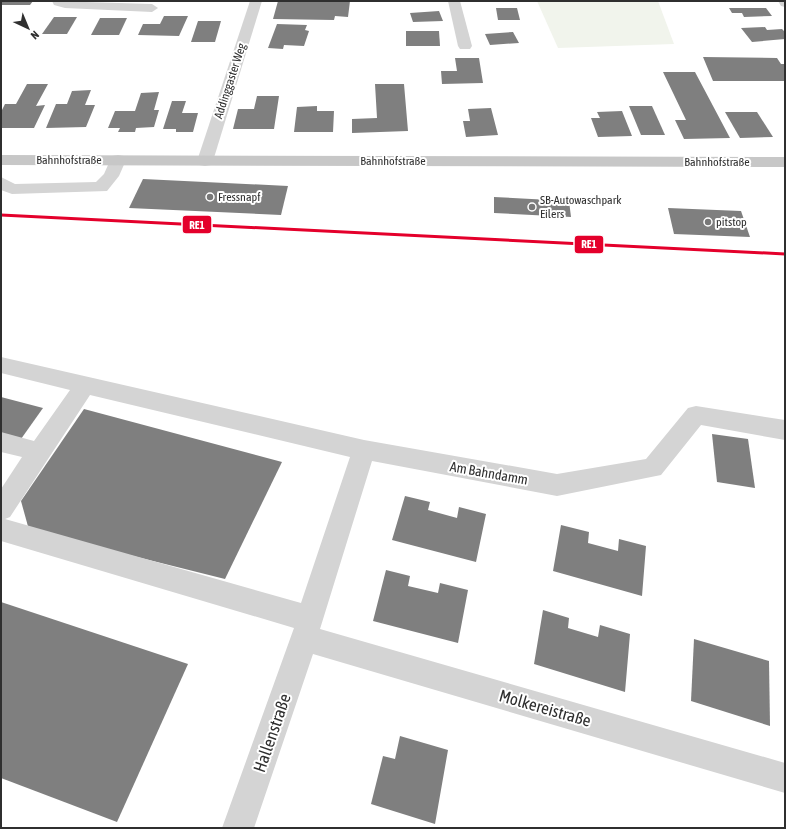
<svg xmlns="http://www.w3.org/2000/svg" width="786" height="829" font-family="'Asap Condensed',sans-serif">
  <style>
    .green { fill: #f1f4ec }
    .building { fill: #7f7f7f }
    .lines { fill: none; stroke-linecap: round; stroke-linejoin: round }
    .minor { fill: #d4d4d4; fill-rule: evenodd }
    .major { fill: #c7c7c7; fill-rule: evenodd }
    .rail-1-casing { stroke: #fff; stroke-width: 5.5 }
    .rail-1 { stroke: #e4002b; stroke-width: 3 }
    .poi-dot { fill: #787878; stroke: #fff; stroke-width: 1.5 }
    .labels { text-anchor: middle; stroke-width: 4; stroke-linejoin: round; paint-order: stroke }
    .far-street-label { font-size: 12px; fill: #2f2f2f; stroke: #fff }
    .far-poi-label { font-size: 12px; fill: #2f2f2f; stroke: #fff; text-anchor: start }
    .street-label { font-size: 14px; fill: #2f2f2f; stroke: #fff }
    .near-street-label { font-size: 17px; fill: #2f2f2f; stroke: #fff }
    .line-badge { stroke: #fff; stroke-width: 1.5 }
    .badge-label { font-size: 11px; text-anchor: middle; font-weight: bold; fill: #fff }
  </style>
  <rect width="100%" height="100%" fill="#fff"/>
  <!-- green -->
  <polygon class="green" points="537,1 658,1 674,44 558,48"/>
  <!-- building -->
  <g class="building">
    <polygon points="1,1 33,1 30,5 1,5"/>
    <polygon points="278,1 350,1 348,17 335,16 334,20 273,19"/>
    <polygon points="496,8 517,8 520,20 498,20"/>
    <polygon points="729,8 766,8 772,16 744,17 742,13 732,13"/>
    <polygon points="439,11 443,21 413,22 410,13"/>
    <polygon points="164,16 188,16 179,36 138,35 143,24 160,24"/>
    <polygon points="54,17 77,17 67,34 42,34"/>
    <polygon points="100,18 127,18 119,35 91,35"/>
    <polygon points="198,21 221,21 215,42 191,42"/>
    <polygon points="277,24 307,25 305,30 309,31 304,46 284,45 283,49 268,48"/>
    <polygon points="765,27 767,30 782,29 785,32 785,39 752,42 741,28"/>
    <polygon points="406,31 439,31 440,46 406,46"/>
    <polygon points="513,32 519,43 490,45 485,34"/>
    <polygon points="703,57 777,58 781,64 785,64 785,81 713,81"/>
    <polygon points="455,58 479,58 483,83 442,84 441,71 457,71"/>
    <polygon points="663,72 695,72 730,138 684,139 675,120 686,120"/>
    <polygon points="27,84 48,84 36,106 45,105 34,128 1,128 1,112 5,104 16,104"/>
    <polygon points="375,84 404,84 408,131 352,133 352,119 377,118"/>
    <polygon points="91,90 85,105 95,105 86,127 46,128 56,104 67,104 72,91"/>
    <polygon points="159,92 154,110 159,110 154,127 136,128 135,132 118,132 120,128 108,128 115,111 135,111 141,93"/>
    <polygon points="257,96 279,96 274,129 233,129 238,109 254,109"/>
    <polygon points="172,101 186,101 182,113 198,113 193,132 176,132 176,129 163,129"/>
    <polygon points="317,106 317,111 334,111 333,132 294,132 297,107"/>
    <polygon points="629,106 652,106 665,135 641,135"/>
    <polygon points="491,108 498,135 466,137 463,121 470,121 468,109"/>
    <polygon points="622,111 632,136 598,137 591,118 600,118 597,112"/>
    <polygon points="725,112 757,112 773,137 740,138"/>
    <polygon points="143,179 288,186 281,215 129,208"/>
    <polygon points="494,197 569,201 571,217 494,213"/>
    <polygon points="668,208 741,211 750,237 674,234"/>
    <polygon points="1,397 43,408 21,439 1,434"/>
    <polygon points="84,409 282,462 225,579 29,530 21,501"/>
    <polygon points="712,434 748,439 755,488 717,482"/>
    <polygon points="405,496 430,502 428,510 457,518 459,507 486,514 476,562 392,540"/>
    <polygon points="561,525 589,532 588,543 618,551 619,539 646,546 642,596 553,571"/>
    <polygon points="386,570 410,576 408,586 438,593 440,583 468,590 458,643 373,621"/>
    <polygon points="1,602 188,664 117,822 1,778"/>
    <polygon points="543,610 569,618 568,628 598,637 600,625 630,634 625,692 534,664"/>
    <polygon points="694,639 769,661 770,726 691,701"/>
    <polygon points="400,736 448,750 435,824 371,804 383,756 395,759"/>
  </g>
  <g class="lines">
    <!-- minor -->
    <g class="minor">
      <polygon points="52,1 152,4 158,8 152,12 65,8 54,5"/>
      <polygon points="250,1 262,1 213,161 211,165 205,166 199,165 197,161"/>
      <polygon points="448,1 460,1 472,46 470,49 460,49 458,46"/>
      <polygon points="778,1 785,1 785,7 781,6"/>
      <polygon points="118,155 124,156 126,160 119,176 107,191 12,194 1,190 1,177 15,184 96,182 104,174 112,156"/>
      <path d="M1,357L364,440L557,474L646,459L688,408L696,406L785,420V440L701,425L661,475L557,496L372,461L320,629L785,763V793L313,654L254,828H222L294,628L1,541V489L22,457L1,452V432L34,441L70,390L1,373ZM90,395L350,457L301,603L5,519L10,517Z"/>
    </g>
    <!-- major -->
    <polygon class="major" points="1,155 785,157 785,167 1,165"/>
    <defs>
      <polyline id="rail-1" points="1,215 785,254"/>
    </defs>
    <!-- rail-1 casing -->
    <use href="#rail-1" class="rail-1-casing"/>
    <!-- rail-1 -->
    <use href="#rail-1" class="rail-1"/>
  </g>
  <!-- markers -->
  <g class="poi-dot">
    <circle cx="210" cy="197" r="4"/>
    <circle cx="532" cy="207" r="4"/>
    <circle cx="708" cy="222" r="4"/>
  </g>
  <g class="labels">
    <!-- far-street labels -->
    <g class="far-street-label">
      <text transform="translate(230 81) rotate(-72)" y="4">Addinggaster Weg</text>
      <text x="69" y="164">Bahnhofstraße</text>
      <text x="393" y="165">Bahnhofstraße</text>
      <text x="717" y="166">Bahnhofstraße</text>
    </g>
    <!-- far-poi labels -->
    <g class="far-poi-label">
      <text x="218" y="201">Fressnapf</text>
      <text x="540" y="204">SB-Autowaschpark<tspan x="540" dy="14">Eilers</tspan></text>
      <text x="716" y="226">pitstop</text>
    </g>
    <!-- street labels -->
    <g class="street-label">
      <text transform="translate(489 473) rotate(10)" y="5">Am Bahndamm</text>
    </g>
    <!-- near-street labels -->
    <g class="near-street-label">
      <text transform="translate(545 708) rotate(16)" y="6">Molkereistraße</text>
      <text transform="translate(272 733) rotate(-71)" y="6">Hallenstraße</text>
    </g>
  </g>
  <g class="line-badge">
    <rect x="182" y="215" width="30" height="19" rx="4" fill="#e4002b"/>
    <rect x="574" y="235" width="30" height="19" rx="4" fill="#e4002b"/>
  </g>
  <g class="badge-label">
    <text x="197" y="229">RE1</text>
    <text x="589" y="248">RE1</text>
  </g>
  <!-- border -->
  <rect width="786" height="829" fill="none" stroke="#2f2f2f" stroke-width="4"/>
  <!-- north arrow -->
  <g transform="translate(28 28) rotate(136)" stroke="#ffffff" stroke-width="3" paint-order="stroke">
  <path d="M0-3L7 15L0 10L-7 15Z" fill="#2f2f2f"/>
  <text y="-6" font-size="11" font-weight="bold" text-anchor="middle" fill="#2f2f2f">N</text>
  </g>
</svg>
